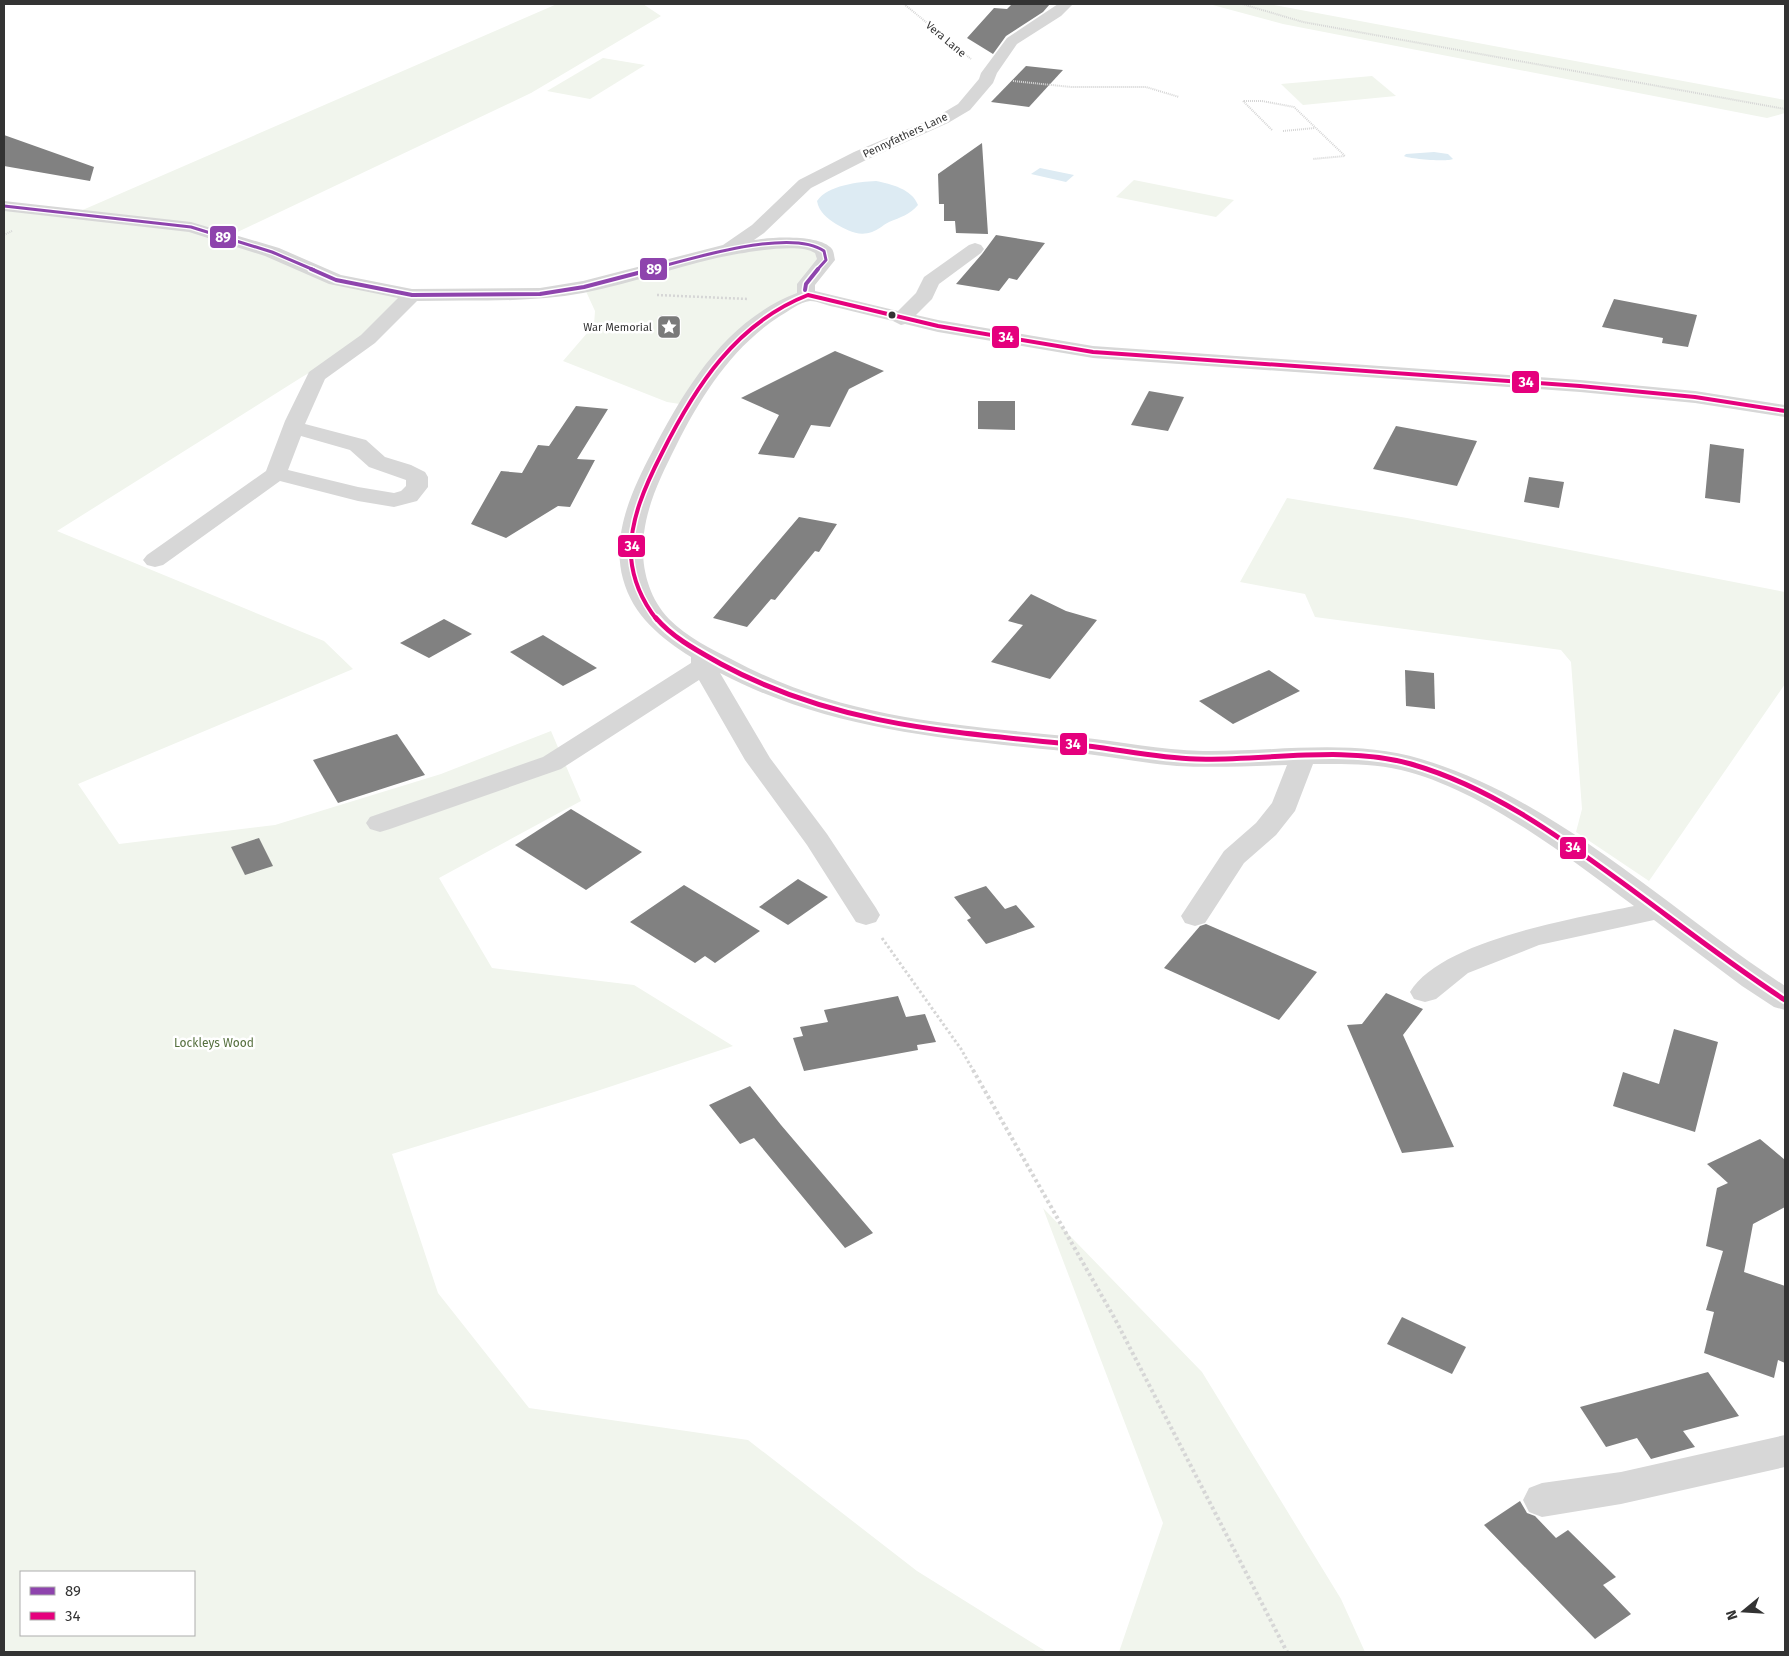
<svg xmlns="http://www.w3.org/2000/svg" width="1789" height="1656" font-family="'Fira Sans',sans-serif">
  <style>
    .green { fill: #f1f5ed; fill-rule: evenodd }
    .water { fill: #ddebf3 }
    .building { fill: #818181 }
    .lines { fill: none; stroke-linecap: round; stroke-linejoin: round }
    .path-far3 { stroke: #d6d6d6; stroke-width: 2; stroke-dasharray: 1 1; stroke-linecap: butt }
    .path-far2 { stroke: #d6d6d6; stroke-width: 2.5; stroke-dasharray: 2 2; stroke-linecap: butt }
    .path-far1 { stroke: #d6d6d6; stroke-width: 3; stroke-dasharray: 2.5 2.5; stroke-linecap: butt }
    .path { stroke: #d6d6d6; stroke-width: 4; stroke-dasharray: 3 3; stroke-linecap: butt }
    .minor { fill: #d7d7d7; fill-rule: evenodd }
    .bus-1-far1-casing { stroke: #fff; stroke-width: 5.5 }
    .bus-1-casing { stroke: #fff; stroke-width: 7 }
    .bus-2-far1-casing { stroke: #fff; stroke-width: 7 }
    .bus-2-casing { stroke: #fff; stroke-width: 9 }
    .bus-1-far1 { stroke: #8e44ad; stroke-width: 3 }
    .bus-1 { stroke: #8e44ad; stroke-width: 4 }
    .bus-2-far1 { stroke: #e5007d; stroke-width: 4 }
    .bus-2 { stroke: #e5007d; stroke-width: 5 }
    .bus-dot { fill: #333; stroke: #fff; stroke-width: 2 }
    .labels { text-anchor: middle; stroke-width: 5; stroke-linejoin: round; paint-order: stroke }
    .far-street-label { font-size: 11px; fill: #333; stroke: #fff }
    .far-poi-label { font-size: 11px; fill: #333; stroke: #fff; text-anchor: end }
    .park-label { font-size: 12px; fill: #56703f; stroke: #fff }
    .line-badge { stroke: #fff; stroke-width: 2 }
    .badge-label { font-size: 14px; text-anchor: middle; font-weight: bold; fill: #fff }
  </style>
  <rect width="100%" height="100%" fill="#fff"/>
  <!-- green -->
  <g class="green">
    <path d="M557,4H643L661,16L531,93L227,237L316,272L412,295L368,339L302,377L57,531L324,641L353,669L78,784L119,844L275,825L441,774L551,731L581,801L439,878L492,968L634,985L733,1046L594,1092L392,1154L438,1293L529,1408L748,1440L917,1571L1047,1652H4V206L78,212ZM21,1572H194V1635H21Z"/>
    <polygon points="1209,4 1268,4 1785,100 1785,113 1767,118 1283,24"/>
    <polygon points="603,58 645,65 590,99 547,91"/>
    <polygon points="1372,76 1396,96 1303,105 1281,84"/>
    <polygon points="1134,180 1234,200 1216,217 1116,197"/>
    <polygon points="767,243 824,251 805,290 761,322 686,405 667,402 563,361 594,325 595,311 584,287"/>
    <polygon points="1287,498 1407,518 1785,592 1785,684 1649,881 1576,832 1582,809 1571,662 1561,650 1315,617 1305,594 1240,582"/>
    <polygon points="1043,1208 1202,1372 1341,1599 1365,1652 1119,1652 1163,1523"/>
  </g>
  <!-- water -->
  <g class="water">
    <path d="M1434,152L1448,154L1453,159C1448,162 1409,159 1404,156L1406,154Z"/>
    <polygon points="1040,168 1074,175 1066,182 1031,174"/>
    <path d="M876,181C891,184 912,189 918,205C909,215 901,217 889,222C883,225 878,230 872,232C858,237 847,230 836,224C827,218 819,212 817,201C828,185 858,182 876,181Z"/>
  </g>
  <!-- building -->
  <g class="building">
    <polygon points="1012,4 1050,4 1043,12 1006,36 993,54 967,38 994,8 1007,9"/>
    <polygon points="1026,66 1063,70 1029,107 991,102"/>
    <polygon points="4,135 94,167 90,181 4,166"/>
    <polygon points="982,143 988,234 956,233 955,221 944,221 944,204 939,204 938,174"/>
    <polygon points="996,235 1045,243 1017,280 1009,278 999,291 956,284 982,254"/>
    <polygon points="1614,299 1697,315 1688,347 1662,343 1663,338 1602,327"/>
    <polygon points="835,351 884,371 849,389 830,427 811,425 794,458 758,454 779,415 741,398"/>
    <polygon points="1149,391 1184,397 1168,431 1131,425"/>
    <polygon points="978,401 1015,401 1015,430 978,429"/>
    <polygon points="576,406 608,409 577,459 595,460 570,507 558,506 506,538 471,524 501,471 522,473 538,445 549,446"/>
    <polygon points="1396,426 1477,441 1457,486 1373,469"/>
    <polygon points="1710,444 1744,449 1740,503 1705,498"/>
    <polygon points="1529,477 1564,482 1559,508 1524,502"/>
    <polygon points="799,517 837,524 819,552 815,551 775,600 771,599 747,627 713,618"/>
    <polygon points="1031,594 1066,611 1097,620 1050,679 991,662 1023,625 1008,621"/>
    <polygon points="444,619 472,634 429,658 400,643"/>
    <polygon points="543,635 597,668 563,686 510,652"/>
    <polygon points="1269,670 1300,691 1233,724 1199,701"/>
    <polygon points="1405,670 1434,673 1435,709 1406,706"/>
    <polygon points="397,734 425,775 338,803 313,760"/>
    <polygon points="571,809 642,852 586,890 515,845"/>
    <polygon points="259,838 273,866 245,875 231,847"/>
    <polygon points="798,879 828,897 788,925 759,907"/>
    <polygon points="684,885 760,931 715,963 705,956 695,963 630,922"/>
    <polygon points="986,886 1005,909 1016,905 1035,927 986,944 967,920 971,918 954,897"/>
    <polygon points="1206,924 1317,972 1279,1020 1164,968 1200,926"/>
    <polygon points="1386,993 1423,1009 1403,1035 1454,1147 1402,1153 1347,1025 1362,1024"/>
    <polygon points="898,996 906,1017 925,1014 936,1042 917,1045 918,1050 804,1071 793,1038 803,1036 800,1027 828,1022 824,1010"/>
    <polygon points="1674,1029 1718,1042 1695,1132 1613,1106 1623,1072 1659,1084"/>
    <polygon points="750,1086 781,1125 873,1233 845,1248 754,1138 740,1144 709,1105"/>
    <polygon points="1760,1139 1785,1160 1785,1207 1753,1224 1744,1272 1785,1286 1785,1363 1778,1360 1774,1378 1704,1353 1714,1312 1706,1310 1723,1251 1706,1246 1717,1188 1728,1183 1707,1164"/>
    <polygon points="1402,1317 1466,1347 1452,1374 1387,1344"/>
    <polygon points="1708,1372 1739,1416 1683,1431 1695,1447 1651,1459 1637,1438 1606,1447 1580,1407"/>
    <polygon points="1520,1501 1527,1513 1535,1516 1556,1538 1568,1530 1616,1577 1603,1585 1631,1614 1595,1639 1484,1525"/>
  </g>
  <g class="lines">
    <!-- path-far3 -->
    <g class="path-far3">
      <polyline points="904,4 971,59"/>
      <polyline points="1242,4 1303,22 1785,109"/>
      <polyline points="1013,81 1071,87 1146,87 1179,97"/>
      <polyline points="1272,130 1243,101 1262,101 1294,107 1345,156 1313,159"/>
      <polyline points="1283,131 1315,128"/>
      <polyline points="4,235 12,231"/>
    </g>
    <!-- path-far2 -->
    <polyline class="path-far2" points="657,295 748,299"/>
    <!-- path-far1 -->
    <polyline class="path-far1" points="882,938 961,1049 974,1072"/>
    <!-- path -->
    <polyline class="path" points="973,1070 1115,1319 1287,1652"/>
    <!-- minor -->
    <g class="minor">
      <path d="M1058,4H1073L1061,16L1017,44L997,73L993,83L970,110L948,123L866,160L811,188L764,233L754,240C771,237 820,234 832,249C834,252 834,256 835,260L815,285V291L898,311L916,293L924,277L969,245L975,243L981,245L984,249L981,253L939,284L932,299L916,315L938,320L1093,346L1580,380L1695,391L1785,405V417L1695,403L1580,392L1093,358L938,332L905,324L901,325L893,321C873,316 854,312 835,307C828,306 818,301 810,301C800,302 789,311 780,316C732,347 701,396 676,446C662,474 648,502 644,533C640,563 647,596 669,619C687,637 711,649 733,660C844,719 955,725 1077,737C1119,741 1160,750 1203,751C1275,752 1351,738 1421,759C1555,798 1669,910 1785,986V1010L1774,1007L1742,986L1654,920L1539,945L1468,973L1436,999L1425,1002L1414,999L1410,992C1441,940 1577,918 1634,906C1568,857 1481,789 1401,770C1372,763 1342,764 1313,764L1295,811L1276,835L1244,863L1205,923L1195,926L1185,923L1181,916L1224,851L1256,823L1272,803L1287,765C1250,766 1213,768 1177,766C1139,763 1102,755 1064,751C944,739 829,730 720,673L770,758L827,834L876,908L880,915L876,922L866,925L856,922L807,845L745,760L699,680L561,769L390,829L380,832L370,829L366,823L370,817L543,757L691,663V657C661,638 633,616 623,579C611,535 632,490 652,452C685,388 726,320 797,293V284L817,259L815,253C801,243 755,251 737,254C685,263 635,283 583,293C529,303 472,300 417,301L375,343L325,379L305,424L366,440L385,457L411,465L425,472L428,477V487L417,501L394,507L358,501L280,481L163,565L155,567L147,565L143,560L147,555L266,471L285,421L309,372L361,335L398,298L329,284L265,256L189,232L4,211V201L191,222L279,248L341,275L412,289L540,288L583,281L723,245L752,225L799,180L854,152L936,117L958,104L979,79L981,73L1007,38ZM301,436L350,450L369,467L406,480V486L401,491L394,493L358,487L288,470Z"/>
      <polygon points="1785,1435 1785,1467 1621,1504 1542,1517 1529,1512 1523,1500 1529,1488 1542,1483 1621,1472"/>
    </g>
    <defs>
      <g id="bus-1-far1">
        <polyline points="4,206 191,227 272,252 314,270"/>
        <path d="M648,270C688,260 790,227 824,251L826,260L817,270"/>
      </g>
      <g id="bus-1">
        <polyline points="311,269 336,280 412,295 540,294 584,287 653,269"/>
        <polyline points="805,290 806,284 818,269"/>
      </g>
      <path id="bus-2-far1" d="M657,620C642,601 633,581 631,557C629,521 646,484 662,453C695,387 736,323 808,295L938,326L1093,352L1580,386L1695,397L1785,411"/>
      <path id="bus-2" d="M656,618C673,638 698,651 721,664C836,726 952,732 1079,745C1118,749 1156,758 1196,759C1264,761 1345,745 1411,764C1488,786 1556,834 1620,881C1675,921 1728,963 1785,1000"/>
    </defs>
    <!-- bus-1-far1 casing -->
    <use href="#bus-1-far1" class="bus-1-far1-casing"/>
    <!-- bus-1 casing -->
    <use href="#bus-1" class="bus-1-casing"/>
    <!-- bus-2-far1 casing -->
    <use href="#bus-2-far1" class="bus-2-far1-casing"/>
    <!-- bus-2 casing -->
    <use href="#bus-2" class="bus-2-casing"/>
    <!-- bus-1-far1 -->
    <use href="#bus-1-far1" class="bus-1-far1"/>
    <!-- bus-1 -->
    <use href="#bus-1" class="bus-1"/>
    <!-- bus-2-far1 -->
    <use href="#bus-2-far1" class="bus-2-far1"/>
    <!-- bus-2 -->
    <use href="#bus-2" class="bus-2"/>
  </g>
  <!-- icons -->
  <defs>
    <symbol id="sight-square" viewBox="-11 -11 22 22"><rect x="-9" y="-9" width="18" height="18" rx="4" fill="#7a7a7a" stroke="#fff"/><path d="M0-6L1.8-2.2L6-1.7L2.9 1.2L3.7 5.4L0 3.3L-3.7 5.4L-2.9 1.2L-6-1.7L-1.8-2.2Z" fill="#fff"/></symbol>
  </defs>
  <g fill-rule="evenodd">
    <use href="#sight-square" x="655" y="313" width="28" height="28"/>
  </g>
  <!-- markers -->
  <circle class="bus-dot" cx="892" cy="315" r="4.5"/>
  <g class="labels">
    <!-- far-street labels -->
    <g class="far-street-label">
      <text transform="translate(946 39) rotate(40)" y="4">Vera Lane</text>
      <text transform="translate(905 135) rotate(-25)" y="4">Pennyfathers Lane</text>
    </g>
    <!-- far-poi labels -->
    <g class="far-poi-label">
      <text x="652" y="331">War Memorial</text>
    </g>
    <!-- park labels -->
    <g class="park-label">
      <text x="214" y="1047">Lockleys Wood</text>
    </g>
  </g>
  <g class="line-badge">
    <rect x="209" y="225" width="28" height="24" rx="5" fill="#8e44ad"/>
    <rect x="639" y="257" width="29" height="24" rx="5" fill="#8e44ad"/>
    <rect x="991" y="325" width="29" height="24" rx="5" fill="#e5007d"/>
    <rect x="1511" y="370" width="29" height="24" rx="5" fill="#e5007d"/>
    <rect x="617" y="534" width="29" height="24" rx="5" fill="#e5007d"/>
    <rect x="1059" y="732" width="29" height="24" rx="5" fill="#e5007d"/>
    <rect x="1559" y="836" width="28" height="24" rx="5" fill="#e5007d"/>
  </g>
  <g class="badge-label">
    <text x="223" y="242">89</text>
    <text x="654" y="274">89</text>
    <text x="1006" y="342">34</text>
    <text x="1526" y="387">34</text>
    <text x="632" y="551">34</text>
    <text x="1073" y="749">34</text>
    <text x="1573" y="852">34</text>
  </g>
  <!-- border -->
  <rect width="1789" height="1656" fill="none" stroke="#333333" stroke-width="10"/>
  <!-- legend -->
  <rect x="20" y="1571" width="175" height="65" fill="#ffffff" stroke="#adadad"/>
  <rect x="30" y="1587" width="25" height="8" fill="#8e44ad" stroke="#adadad"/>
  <text x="65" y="1596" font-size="15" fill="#333333">89</text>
  <rect x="30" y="1612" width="25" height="8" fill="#e5007d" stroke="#adadad"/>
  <text x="65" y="1621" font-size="15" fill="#333333">34</text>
  <!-- north arrow -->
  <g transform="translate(1744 1611) rotate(252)" stroke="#ffffff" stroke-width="4" paint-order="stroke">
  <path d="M0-4L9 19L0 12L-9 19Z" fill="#333333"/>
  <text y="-8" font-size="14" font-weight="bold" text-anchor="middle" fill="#333333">N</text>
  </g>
</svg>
